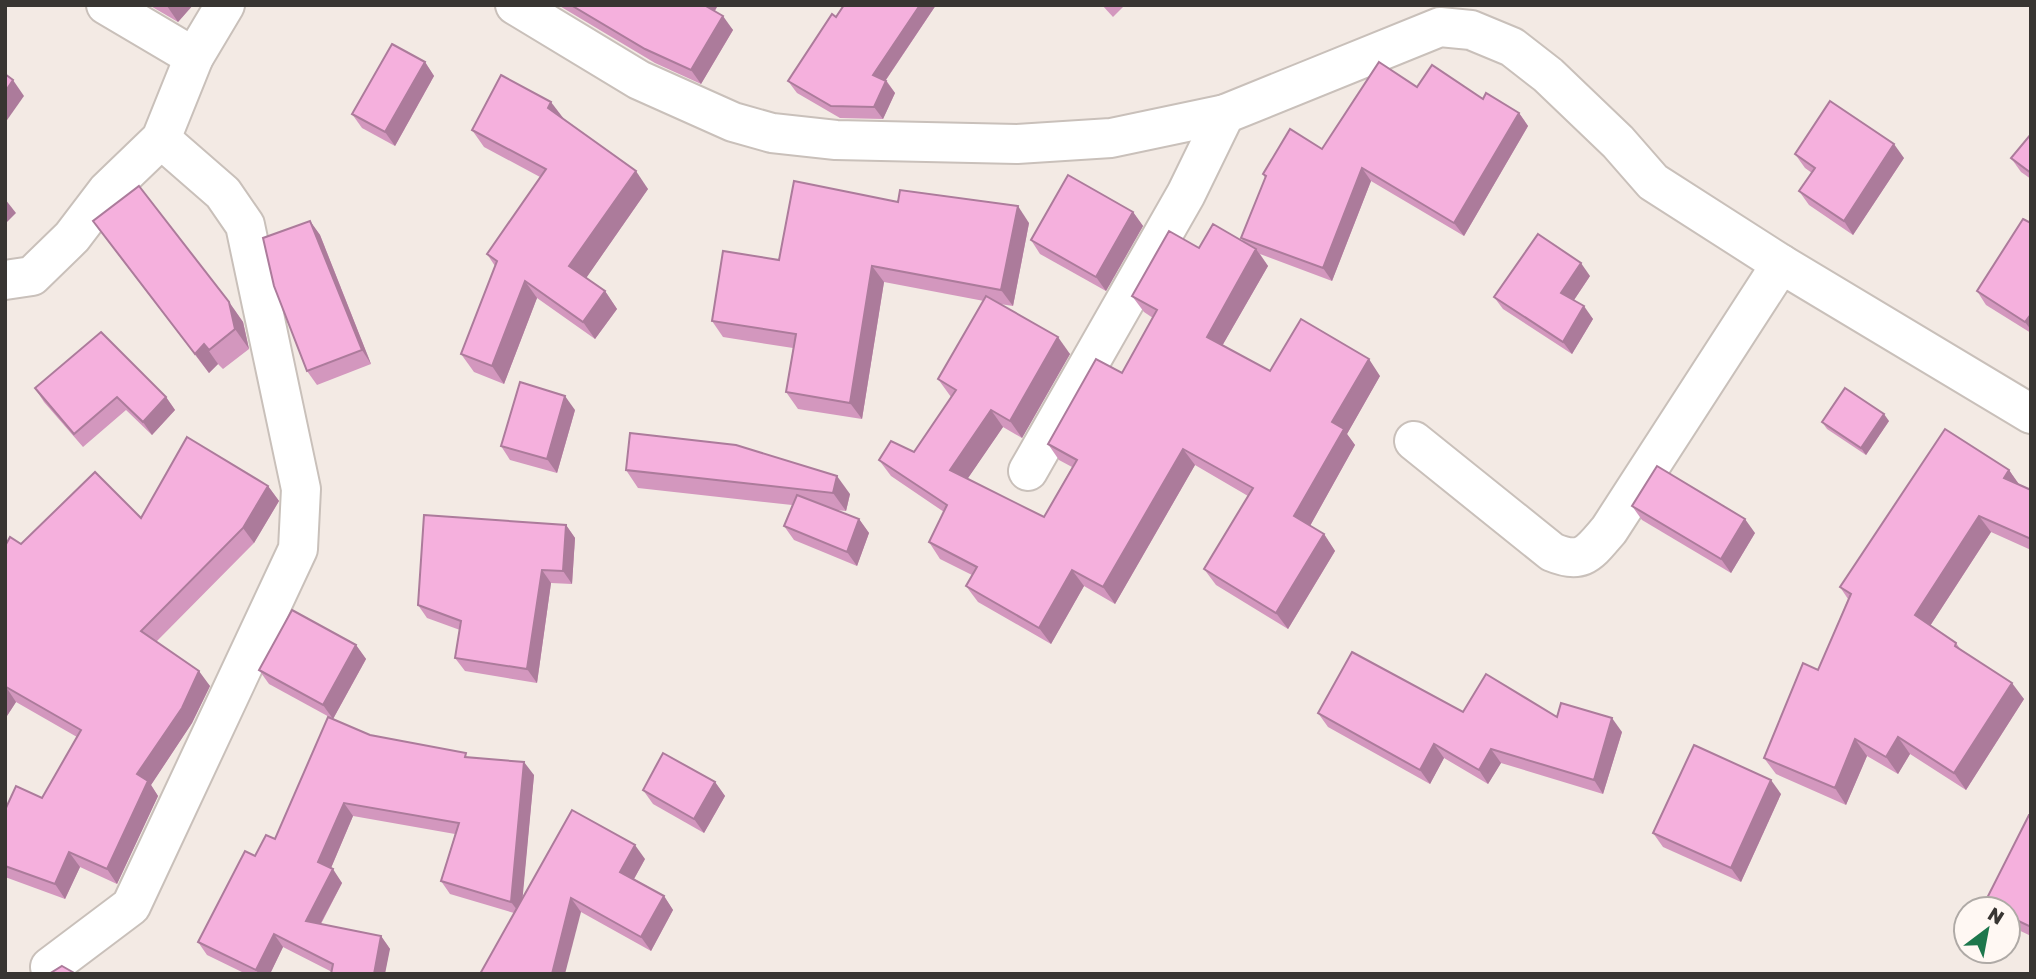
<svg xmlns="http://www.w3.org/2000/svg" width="2036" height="979" font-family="'Golos Text',sans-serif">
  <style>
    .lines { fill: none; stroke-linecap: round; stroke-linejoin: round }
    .minor-casing { stroke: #c9c0ba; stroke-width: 42 }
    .minor { stroke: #fff; stroke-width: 38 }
    .wall { fill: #d397be }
    .shaded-wall { fill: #ac7b9b }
    .building { fill: #f5b0dd; stroke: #ac7b9b; stroke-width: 2 }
  </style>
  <rect width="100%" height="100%" fill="#f3eae4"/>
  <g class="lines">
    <defs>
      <g id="minor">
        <polyline points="106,5 194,57"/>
        <polyline points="515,5 639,80 733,122 772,133 836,140 1017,144 1111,138 1225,114 1440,27 1471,30 1512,47 1548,75 1618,142 1653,182 1781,264 2031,414"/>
        <polyline points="5,280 32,276 72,237 107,191 161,139 194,57 225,5"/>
        <path d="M1414,441L1552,552C1583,565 1589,553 1609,530L1781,264"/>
        <polyline points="1028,471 1186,194 1225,114"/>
        <polyline points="50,967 131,906 298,549 301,489 245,225 223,193 161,139"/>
      </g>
    </defs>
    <!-- minor casing -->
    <use href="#minor" class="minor-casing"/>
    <!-- minor -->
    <use href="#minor" class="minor"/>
  </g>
  <!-- wall -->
  <g class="wall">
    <polygon points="149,5 193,5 178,22"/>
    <polygon points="558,5 718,5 715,11 733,30 701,84 655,63"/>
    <polygon points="844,5 936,5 886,80 895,93 883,119 840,118 797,93 788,81"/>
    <polygon points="1102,5 1125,5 1113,17"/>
    <polygon points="425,62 434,76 395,146 362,128 352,114"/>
    <polygon points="1417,87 1483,99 1519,113 1528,126 1464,236 1371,181 1332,281 1260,254 1268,266 1222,346 1270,371 1380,376 1347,434 1355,445 1310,526 1324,534 1335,551 1288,629 1216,585 1204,569 1248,496 1195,465 1115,604 1084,586 1051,644 978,602 966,586 972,575 940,559 929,542 944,512 891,476 879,460 914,452 951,397 938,379 984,301 884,282 862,419 798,409 786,392 793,348 723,337 712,321 779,260 898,202 1029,223 1013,306 1000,304 1070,354 1022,438 1003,427 967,479 1044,517 1072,467 1059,460 1048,444 1122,373 1153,318 1144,312 1132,296 1199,248 1245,243 1241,238 1265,178 1263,174 1322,149"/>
    <polygon points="563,120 648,189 586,278 605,291 617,309 595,339 537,298 504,384 474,372 461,354 495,266 487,254 540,177 484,147 472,130"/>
    <polygon points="2031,134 2031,179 2021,172 2011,158"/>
    <polygon points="1795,154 1904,158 1853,235 1809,205 1799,191 1812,173 1805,168"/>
    <polygon points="1133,212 1143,226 1106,291 1040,254 1031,240"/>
    <polygon points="93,221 229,302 243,322 249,349 223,369 218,364 209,373 107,240"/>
    <polygon points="310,221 320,235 371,364 317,385 307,371"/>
    <polygon points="2031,223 2031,333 1986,305 1977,291"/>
    <polygon points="1590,276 1574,300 1593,319 1572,354 1503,309 1494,297"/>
    <polygon points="35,388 166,397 175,410 152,435 126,410 83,447 44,402"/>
    <polygon points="575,410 557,473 510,460 501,446"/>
    <polygon points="1889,421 1866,455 1827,429 1822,422"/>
    <polygon points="626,470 850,494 846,511 836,510 859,519 869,533 857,566 794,540 784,526 792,505 638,488"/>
    <polygon points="2009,470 2018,484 2031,490 2031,550 1991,532 1930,626 1956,643 1961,650 2024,699 1966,790 1910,754 1898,774 1867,756 1846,805 1776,774 1764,758 1818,670 1848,599 1840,587"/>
    <polygon points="268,486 279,501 254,543 156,642 210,686 192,723 151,785 158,796 117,884 80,867 65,899 5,877 5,810 42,798 77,737 16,702 5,719 5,546 21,544 141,518"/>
    <polygon points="1632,506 1755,533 1731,573 1642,520"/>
    <polygon points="566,525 575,538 572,584 551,583 537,683 465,671 455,658 460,630 427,618 418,605"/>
    <polygon points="356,645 366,659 333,719 269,684 259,670"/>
    <polygon points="1463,712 1557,717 1622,732 1603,794 1501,763 1488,784 1444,758 1430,784 1328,727 1318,713"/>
    <polygon points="370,735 469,757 534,775 522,898 645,859 634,879 664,896 673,910 651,951 581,912 514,913 450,894 441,881 455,834 353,816 331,868 342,883 321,924 381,936 390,949 332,972 283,947 270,974 246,974 207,955 198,942 275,839"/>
    <polygon points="715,782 725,796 704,833 653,804 643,790"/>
    <polygon points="1781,794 1741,882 1663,847 1653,833"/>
    <polygon points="2031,815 2031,936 2008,925 2008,909 1987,909 1984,904"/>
  </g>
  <!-- shaded-wall -->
  <g class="shaded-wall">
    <polygon points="168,5 193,5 178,22 167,6"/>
    <polygon points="703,5 718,5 711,17"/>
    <polygon points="920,5 936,5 881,87 873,75"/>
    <polygon points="723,16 733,30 701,84 691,70"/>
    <polygon points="425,62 434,76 395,146 385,132"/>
    <polygon points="13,80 24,96 5,123 5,92"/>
    <polygon points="886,81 895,93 883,119 874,107"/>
    <polygon points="551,102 564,119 548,108"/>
    <polygon points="1519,113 1528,126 1464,236 1454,223"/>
    <polygon points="1894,144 1904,158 1853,235 1844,221"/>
    <polygon points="1362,168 1371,181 1332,281 1323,268"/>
    <polygon points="636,171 648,189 582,284 569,266"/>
    <polygon points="5,199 16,213 5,224"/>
    <polygon points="1018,206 1029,223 1013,306 1001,290"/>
    <polygon points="1133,212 1143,226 1106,291 1096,277"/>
    <polygon points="310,221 320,235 371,364 362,350"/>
    <polygon points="1256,249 1268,266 1218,353 1207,337"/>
    <polygon points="1581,263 1590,276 1570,306 1561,293"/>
    <polygon points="872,266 884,282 862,419 850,403"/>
    <polygon points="525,281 537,298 504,384 492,366"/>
    <polygon points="605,291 617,309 595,339 583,322"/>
    <polygon points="229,302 243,322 249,349 235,329"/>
    <polygon points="1584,306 1593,319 1572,354 1563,342"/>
    <polygon points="2031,314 2031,330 2025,322"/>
    <polygon points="1058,337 1070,354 1022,438 1010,421"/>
    <polygon points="204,344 218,364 209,373 195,354"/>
    <polygon points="1369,359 1380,376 1347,434 1355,445 1306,533 1294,516 1332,422"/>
    <polygon points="565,396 575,410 557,473 547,459"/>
    <polygon points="166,397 175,410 152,435 143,422"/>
    <polygon points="991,410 1003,427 962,487 950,470"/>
    <polygon points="1884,414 1889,421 1866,455 1861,448"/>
    <polygon points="1183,449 1195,465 1115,604 1103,587"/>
    <polygon points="2009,470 2021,487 2004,478"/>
    <polygon points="837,476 850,494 846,511 833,493"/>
    <polygon points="268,486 279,501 254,543 243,528"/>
    <polygon points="1979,516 1991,532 1926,632 1915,615"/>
    <polygon points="859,519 869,533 857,566 847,552"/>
    <polygon points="1745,519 1755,533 1731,573 1721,559"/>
    <polygon points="566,525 575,538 572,584 563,571"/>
    <polygon points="1324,534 1335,551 1288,629 1276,613"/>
    <polygon points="542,570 551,583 537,683 527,669"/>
    <polygon points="1072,570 1084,586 1051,644 1039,628"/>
    <polygon points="356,645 366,659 333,719 323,705"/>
    <polygon points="199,671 210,686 192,723 151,785 158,796 117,884 107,869 137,774"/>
    <polygon points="2012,683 2024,699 1966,790 1954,773"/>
    <polygon points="6,687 16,702 5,719 5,688"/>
    <polygon points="1612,718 1622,732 1603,794 1594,780"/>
    <polygon points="1898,737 1910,754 1898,774 1886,757"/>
    <polygon points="1855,739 1867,756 1846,805 1835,788"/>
    <polygon points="1434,744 1444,758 1430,784 1420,770"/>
    <polygon points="1491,749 1501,763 1488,784 1479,770"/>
    <polygon points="524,762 534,775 521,915 511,902"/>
    <polygon points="1771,780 1781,794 1741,882 1731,868"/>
    <polygon points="715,782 725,796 704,833 694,819"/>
    <polygon points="344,803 353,816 328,875 318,862"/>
    <polygon points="635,845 645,859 630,886 620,872"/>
    <polygon points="69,852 80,867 65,899 55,884"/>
    <polygon points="333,869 342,883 315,934 306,921"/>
    <polygon points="664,896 673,910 651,951 641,937"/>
    <polygon points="571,898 581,912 565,974 552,974"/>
    <polygon points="274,934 283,947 270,974 259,974 256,970"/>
    <polygon points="381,936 390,949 385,974 374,974"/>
  </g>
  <!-- building -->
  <g class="building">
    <polygon points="571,5 704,5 723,16 691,70 645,49"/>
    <polygon points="844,5 920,5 873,75 886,81 874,107 831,106 788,81 832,14 836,17"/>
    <polygon points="392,44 425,62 385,132 352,114"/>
    <polygon points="1379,62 1417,87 1432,65 1483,99 1486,93 1519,113 1454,223 1362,168 1323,268 1241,238 1266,176 1263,174 1290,129 1322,149"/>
    <polygon points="5,74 13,80 5,92"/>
    <polygon points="501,75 551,102 548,108 636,171 569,266 605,291 583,322 525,281 492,366 461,354 497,261 487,254 546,169 472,130"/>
    <polygon points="1830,101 1894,144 1844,221 1799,191 1815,168 1795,154"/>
    <polygon points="2031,134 2031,173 2011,158"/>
    <polygon points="1068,175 1133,212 1096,277 1031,240"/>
    <polygon points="794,181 898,202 900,190 1018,206 1001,290 872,266 850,403 786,392 796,334 712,321 723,251 779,260"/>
    <polygon points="139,186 229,302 235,329 209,350 204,344 195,354 93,221"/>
    <polygon points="2023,219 2031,223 2031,314 2025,322 1977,291"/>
    <polygon points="310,221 362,350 307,371 274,286 263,238"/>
    <polygon points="1213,224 1256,249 1207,337 1270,371 1301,319 1369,359 1332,422 1344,429 1294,516 1324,534 1276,613 1204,569 1253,488 1183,449 1103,587 1072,570 1039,628 966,586 977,567 929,542 947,505 879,460 891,441 914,452 956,390 938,379 986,296 1058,337 1010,421 991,410 950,470 1044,517 1077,460 1048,444 1096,359 1122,373 1157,310 1132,296 1169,231 1199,248"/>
    <polygon points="1538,234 1581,263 1561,293 1584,306 1563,342 1494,297"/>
    <polygon points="101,332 166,397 143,422 117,397 74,434 35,388"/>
    <polygon points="520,382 565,396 547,459 501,446"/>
    <polygon points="1845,388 1884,414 1861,448 1822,422"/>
    <polygon points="1945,429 2009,470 2004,478 2031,490 2031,539 1979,516 1915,615 1956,643 1955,646 2012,683 1954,773 1898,737 1886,757 1855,739 1835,788 1764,758 1803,663 1818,670 1851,594 1840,587"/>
    <polygon points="630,433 736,445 837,476 833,493 626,470"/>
    <polygon points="187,437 268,486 243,528 141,631 199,671 182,708 137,774 148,781 107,869 69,852 55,884 5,866 5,810 16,786 42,798 81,730 6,687 5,688 5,546 10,537 21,544 95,472 141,518"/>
    <polygon points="1657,466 1745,519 1721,559 1632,506"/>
    <polygon points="797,495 859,519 847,552 784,526"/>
    <polygon points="424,515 566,525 563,571 542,570 527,669 455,658 461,621 418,605"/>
    <polygon points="292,610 356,645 323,705 259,670"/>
    <polygon points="1352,652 1463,712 1486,674 1557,717 1561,703 1612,718 1594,780 1491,749 1479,770 1434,744 1420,770 1318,713"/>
    <polygon points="328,717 370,735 466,753 465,757 524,762 511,902 441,881 459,823 344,803 318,862 333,869 306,921 381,936 374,974 331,974 333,964 274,934 256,970 198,942 245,851 255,856 266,835 275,839"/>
    <polygon points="1694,745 1771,780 1731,868 1653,833"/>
    <polygon points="663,753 715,782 694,819 643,790"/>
    <polygon points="572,810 635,845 620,872 664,896 641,937 571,898 552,974 480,974"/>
    <polygon points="2029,815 2031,815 2031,927 2008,916 2008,909 1993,909 1984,904"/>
    <polygon points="62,966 76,974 49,974"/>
  </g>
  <!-- border -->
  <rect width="2036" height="979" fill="none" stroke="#383532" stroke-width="14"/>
  <!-- north arrow -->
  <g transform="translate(1987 930) rotate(32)"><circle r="33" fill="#fff8f3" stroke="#afaaa6" stroke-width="2"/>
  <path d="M0-5L12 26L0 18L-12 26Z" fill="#1d774c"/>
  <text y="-10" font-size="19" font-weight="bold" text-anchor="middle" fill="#383532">N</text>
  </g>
</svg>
